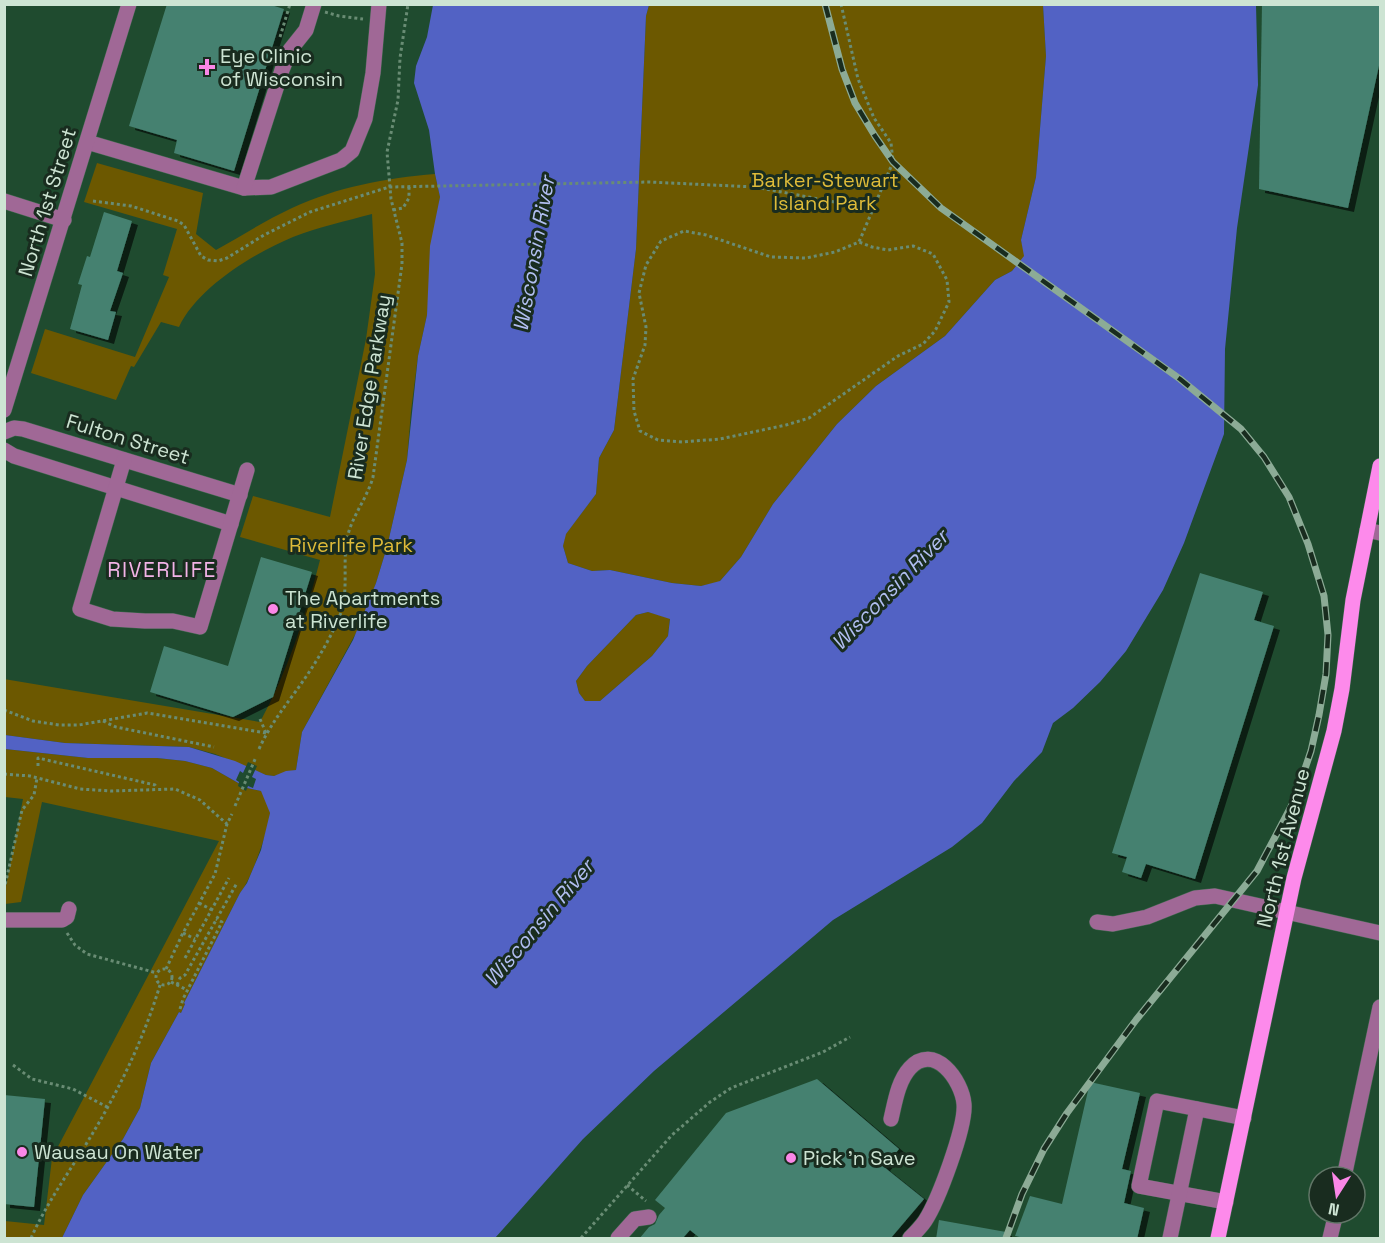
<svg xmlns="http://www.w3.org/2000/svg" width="1385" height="1243" font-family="'Space Grotesk',sans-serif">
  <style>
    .green { fill: #6c5800 }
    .water { fill: #5262c4; fill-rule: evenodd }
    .pier { fill: #1f4b2f }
    .building { fill: #458170; filter: url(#shadow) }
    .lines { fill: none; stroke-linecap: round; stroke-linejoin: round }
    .minor-casing { stroke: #3e674d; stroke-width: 16 }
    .major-casing { stroke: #3e674d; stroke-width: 16 }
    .path { stroke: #698c74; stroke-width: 3; stroke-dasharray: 3 3; stroke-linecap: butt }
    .minor { stroke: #a06896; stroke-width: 15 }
    .major { stroke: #fd8aeb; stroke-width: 15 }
    .rail-casing { stroke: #8cab96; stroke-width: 7 }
    .rail { stroke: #192c1f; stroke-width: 4.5; stroke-dasharray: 14; stroke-linecap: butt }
    .poi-dot { fill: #fa87e7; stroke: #192c1f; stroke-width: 2 }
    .labels { text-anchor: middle; stroke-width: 6; stroke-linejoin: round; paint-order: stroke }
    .poi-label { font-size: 20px; fill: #cde4d3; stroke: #192c1f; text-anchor: start }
    .park-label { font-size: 20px; fill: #debb39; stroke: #192c1f }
    .street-label { font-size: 20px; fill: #cde4d3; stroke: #192c1f }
    .water-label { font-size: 21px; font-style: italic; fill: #b1bef0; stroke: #192c1f }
    .neighbourhood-label { font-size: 21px; letter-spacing: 1.5px; fill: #f3b3e7; stroke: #192c1f }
  </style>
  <defs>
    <filter id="shadow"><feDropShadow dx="6" dy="4" stdDeviation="0" flood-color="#0009"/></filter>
  </defs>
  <rect width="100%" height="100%" fill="#1f4b2f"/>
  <!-- green -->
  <g class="green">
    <polygon points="649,5 1043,5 1046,56 1036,177 1021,240 1025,256 1012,271 995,280 945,336 876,386 837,424 773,504 741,557 719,582 701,586 672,583 610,570 592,571 568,563 563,546 565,535 596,494 599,458 614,430 636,249 646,16"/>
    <path d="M97,163L203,193L196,234L216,250C241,236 266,220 292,208C337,187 386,178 435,174L440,197L427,315L418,356L411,411L407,460L387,547L376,583L362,622L302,732L296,770L274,776L266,775L215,754L189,747L65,743L5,735L4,679L260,722C287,673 306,615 320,560L240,537L253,496L330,517L366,339L375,274L372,214C346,221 318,227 293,237C254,253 197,288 179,327L161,322L134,367L131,366L116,400L31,373L45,329L135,357L169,277L163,275L177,229L84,202Z"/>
    <polygon points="648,612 670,618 668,636 652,656 600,701 585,701 579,693 576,681 587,666 636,615"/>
    <path d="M5,749L88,758H157L185,761L212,768L247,788L261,791C265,796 270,806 270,813C269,829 250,883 240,893L184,1003L185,1004L181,1013L179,1012L151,1063L140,1108L123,1139L83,1195L62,1238H5V1221L44,1225L52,1158L219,841L42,802L21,902L5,904V891L23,799L5,797Z"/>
  </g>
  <!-- water -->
  <path class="water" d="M433,5H649L646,16L636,249L614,430L599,458L596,494L566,534L563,546L568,563L592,571L610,570L672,583L701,586L720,581L741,557L773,504L837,424L876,386L945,336L995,280L1012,271L1024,256L1021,240L1036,177L1046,56L1043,5H1256L1258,85L1237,228L1225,349L1224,434L1184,543L1163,590L1126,651L1100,682L1073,708L1053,723L1042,752L1014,781L982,823L952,847L833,920L654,1071L583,1139L495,1238H62L83,1195L123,1139L140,1108L151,1063L179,1012L181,1013L185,1004L184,1003L240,893L247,883L261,850L270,813L261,791L247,788L212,768L185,761L157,758H88L5,749V735L65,743L189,747L235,761L266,775L274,776L286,771L296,770L302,732L353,640L376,583L387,547L407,460L418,356L427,315L430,246L440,197L435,174L429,130L414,83L416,66L427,37ZM648,612L670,619L668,636L652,656L600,701H585L579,693L576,681L587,666L636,615Z"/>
  <!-- pier -->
  <polygon class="pier" points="248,762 257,766 252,777 256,779 253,788 248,786 246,791 238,786 239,782 236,780 240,771 243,773"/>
  <!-- building -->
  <g class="building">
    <polygon points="167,4 268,4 284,9 234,171 174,153 177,140 129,126"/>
    <polygon points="1262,4 1380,4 1380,61 1348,208 1259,189"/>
    <polygon points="104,212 132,221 117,271 123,273 110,311 116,312 108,340 70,329 82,285 78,284 87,256 90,257"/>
    <polygon points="261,557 312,572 273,697 233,717 150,692 164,646 228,666"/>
    <polygon points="1200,573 1263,592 1254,620 1274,626 1195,879 1146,864 1141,878 1122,872 1127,857 1112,853"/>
    <polygon points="817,1079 899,1149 884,1167 924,1199 890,1239 701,1239 690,1230 682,1239 639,1239 649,1227 655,1224 659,1215 665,1208 655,1200 726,1113"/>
    <polygon points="1090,1082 1140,1093 1122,1169 1131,1171 1124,1203 1144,1208 1137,1239 1030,1239 1015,1236 1030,1196 1062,1204"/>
    <polygon points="4,1095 45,1099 34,1207 4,1204"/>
    <polygon points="939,1220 1006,1232 1005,1239 936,1239"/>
  </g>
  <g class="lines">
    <defs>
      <g id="minor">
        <polyline points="87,142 244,188 271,187 341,160 352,151 365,119 373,73 379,4"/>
        <polyline points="244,188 282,70 290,50 306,30 314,4"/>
        <polyline points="4,201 64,220"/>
        <polyline points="4,410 129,4"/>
        <polyline points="4,432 14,428 23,429 240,495"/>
        <polyline points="4,450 14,456 231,524"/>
        <polyline points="124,460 80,609 112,619 145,621 173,621 200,627 247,470"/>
        <polyline points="1367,530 1380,533"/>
        <polyline points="4,920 62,920 67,917 69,909"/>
        <polyline points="1097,922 1113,924 1147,917 1195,898 1215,896 1380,933"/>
        <path d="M891,1119C895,1102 898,1081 910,1068C934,1042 962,1080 964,1104C966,1127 938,1201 925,1221C921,1227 915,1233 910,1238"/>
        <polyline points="1344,1177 1380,1007"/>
        <polyline points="1226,1202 1139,1186 1157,1101 1244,1118"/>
        <polyline points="618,1238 635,1219 649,1217"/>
        <polyline points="1170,1238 1197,1109"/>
        <polyline points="1330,1238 1336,1213"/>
      </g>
      <polyline id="major" points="1218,1238 1294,878 1334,731 1342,689 1353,600 1380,466"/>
    </defs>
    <!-- minor casing -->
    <use href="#minor" class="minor-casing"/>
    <!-- major casing -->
    <use href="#major" class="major-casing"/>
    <!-- path -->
    <g class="path">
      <polyline points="841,4 858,79 874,118 891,143 893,162 859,242 835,252 806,258 771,257 706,235 684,231 661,241 646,265 639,293 646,327 645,345 633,379 634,411 640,431 658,440 682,442 720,439 786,425 809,418 898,356 923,344 935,331 949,302 947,280 933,254 913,246 888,250 872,247 859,242"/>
      <polyline points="325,12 339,16 363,19"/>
      <polyline points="280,37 290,4"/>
      <polyline points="93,201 131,206 178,221 184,225 201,256 208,260 218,261 227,258 264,235 310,212 389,187 649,182 755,187 872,209"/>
      <polyline points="393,210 403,208 409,198 409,187"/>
      <polyline points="4,710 33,721 59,725 79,725 147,713 266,733"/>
      <polyline points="260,719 266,733"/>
      <polyline points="103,721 116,727 214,747"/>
      <path d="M259,749C269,727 282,710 296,691C312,669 327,645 338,620C350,594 342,567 347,539C351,517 367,499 373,477L402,264V243L391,199L387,152L398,100L400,58L408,4"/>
      <polyline points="38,766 38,758 155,785 157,788"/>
      <polyline points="4,774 30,776 80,789 111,791 175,789 200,800 227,824"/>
      <polyline points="235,806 256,757"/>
      <polyline points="4,890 22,810 34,795 37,778"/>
      <polyline points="199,903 212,910"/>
      <polyline points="67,933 75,945 87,954 157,973"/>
      <polyline points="183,933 195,939"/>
      <polyline points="185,958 229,878"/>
      <circle cx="164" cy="977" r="8"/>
      <polyline points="166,969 182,935 215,874 227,824 232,814"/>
      <polyline points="171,982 187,990"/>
      <polyline points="177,985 180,978 185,975 237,883"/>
      <polyline points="180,1009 183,999 222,922 216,919"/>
      <polyline points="13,1065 32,1079 73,1089 107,1107"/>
      <polyline points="627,1185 646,1201"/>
      <path d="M31,1238C48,1200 73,1167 94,1131C121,1086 145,1035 160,985"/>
      <polyline points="581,1238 672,1135 710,1102 731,1088 823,1052 850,1037"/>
    </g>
    <!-- minor -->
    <use href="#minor" class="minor"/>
    <!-- major -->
    <use href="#major" class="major"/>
    <defs>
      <polyline id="rail" points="825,4 842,69 855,103 875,136 893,162 941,208 1180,379 1241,429 1264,457 1289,497 1308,544 1324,596 1328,635 1326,674 1319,715 1311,751 1294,801 1257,871 1136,1020 1067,1113 1044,1149 1022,1194 1006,1238"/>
    </defs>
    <!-- rail casing -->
    <use href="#rail" class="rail-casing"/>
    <!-- rail -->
    <use href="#rail" class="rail"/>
  </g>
  <!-- markers -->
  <g class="poi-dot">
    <path d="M204 58h6v6h6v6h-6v6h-6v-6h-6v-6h6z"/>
    <circle cx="273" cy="609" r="6"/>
    <circle cx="22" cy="1152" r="6"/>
    <circle cx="791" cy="1158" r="6"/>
  </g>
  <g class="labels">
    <!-- poi labels -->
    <g class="poi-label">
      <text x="220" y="63">Eye Clinic<tspan x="220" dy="23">of Wisconsin</tspan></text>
      <text x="285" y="605">The Apartments<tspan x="285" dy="23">at Riverlife</tspan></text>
      <text x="34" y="1159">Wausau On Water</text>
      <text x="803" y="1165">Pick 'n Save</text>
    </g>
    <!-- park labels -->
    <g class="park-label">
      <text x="825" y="187">Barker-Stewart<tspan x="825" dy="23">Island Park</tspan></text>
      <text x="351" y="552">Riverlife Park</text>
    </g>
    <!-- street labels -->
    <g class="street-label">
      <text transform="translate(47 202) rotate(-73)" y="7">North 1st Street</text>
      <text transform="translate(369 387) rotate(-81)" y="7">River Edge Parkway</text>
      <text transform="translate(128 439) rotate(17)" y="7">Fulton Street</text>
      <text transform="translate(1283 848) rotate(-76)" y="7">North 1st Avenue</text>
    </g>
    <!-- water labels -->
    <g class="water-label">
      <text transform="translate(534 254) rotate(-80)" y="7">Wisconsin River</text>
      <text transform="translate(890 590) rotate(-46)" y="7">Wisconsin River</text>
      <text transform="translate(539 923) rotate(-50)" y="7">Wisconsin River</text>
    </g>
    <!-- neighbourhood labels -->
    <g class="neighbourhood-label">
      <text x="162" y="577">RIVERLIFE</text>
    </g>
  </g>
  <!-- border -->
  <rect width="1385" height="1243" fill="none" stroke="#cde4d3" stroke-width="12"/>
  <!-- north arrow -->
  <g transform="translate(1337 1195) rotate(192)"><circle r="28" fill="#192c1f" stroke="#617667" stroke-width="1.5"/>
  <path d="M0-4.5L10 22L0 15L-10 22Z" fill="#fa87e7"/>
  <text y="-9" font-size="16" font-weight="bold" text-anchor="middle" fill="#cde4d3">N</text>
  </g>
</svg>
